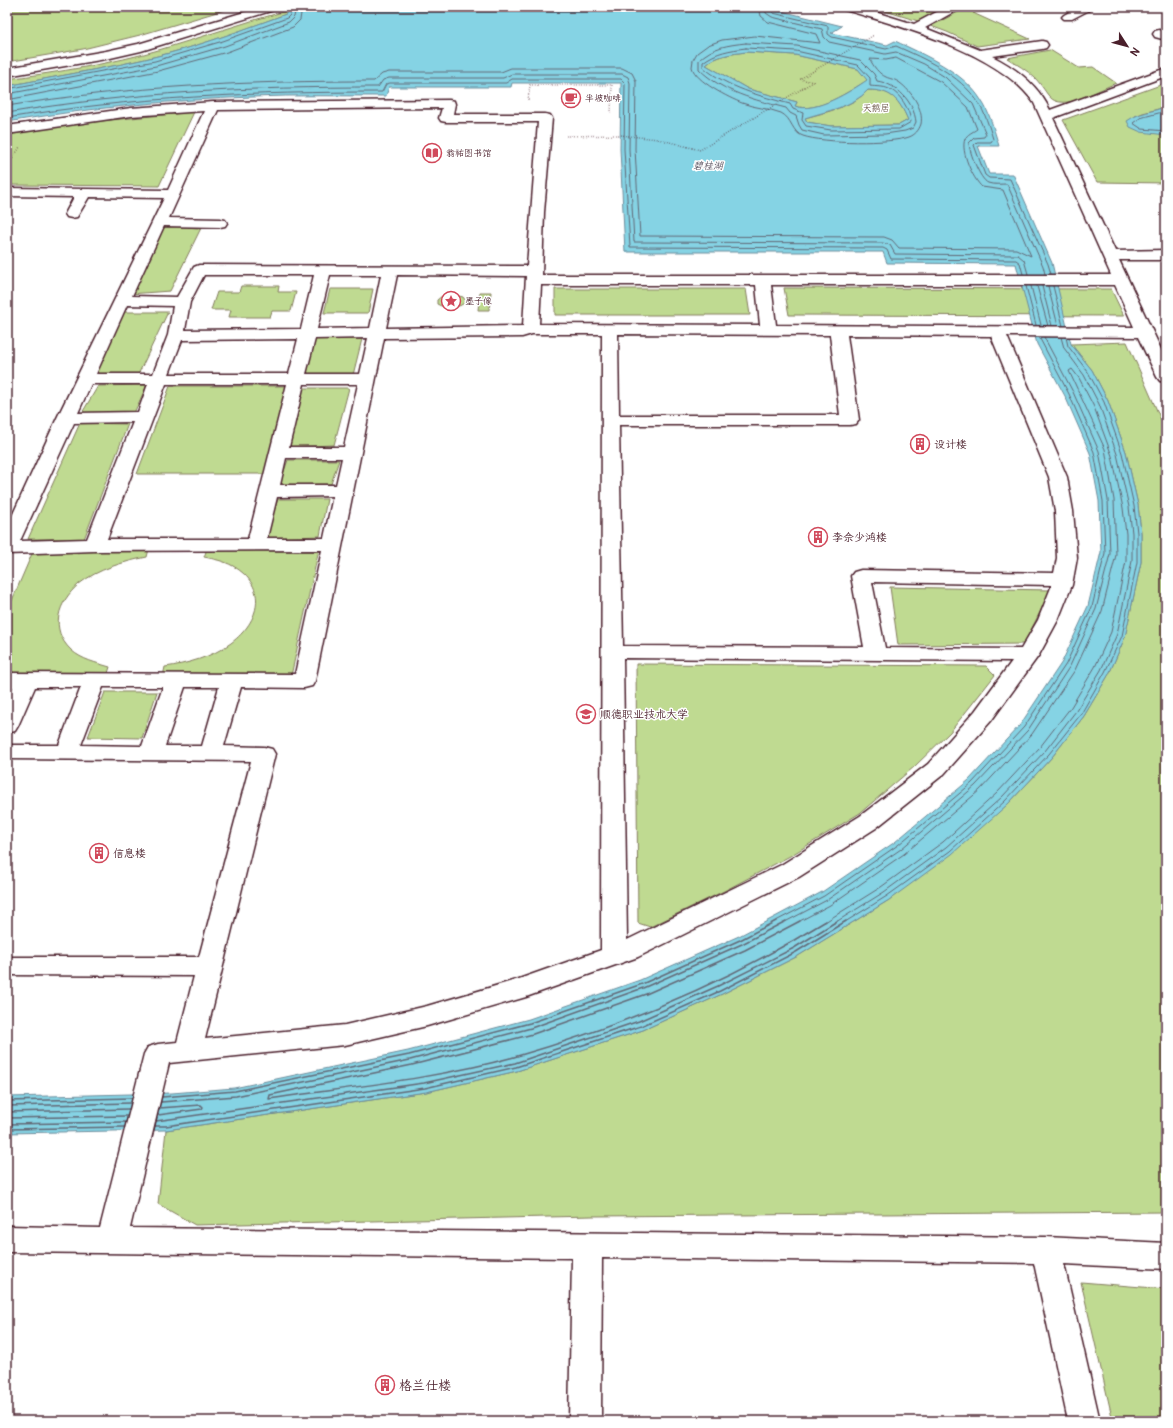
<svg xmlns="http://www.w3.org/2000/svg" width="1173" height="1428" font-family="Pangolin,'LXGW WenKai TC',sans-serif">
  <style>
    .green { fill: #bfda91; stroke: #847c5e }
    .water { fill: #85d3e4; stroke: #6d8b9a; fill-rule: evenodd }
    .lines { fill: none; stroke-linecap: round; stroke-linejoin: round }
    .shore-far1 { stroke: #626775; stroke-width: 1 }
    .shore { stroke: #626775; stroke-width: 1.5 }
    .minor-casing { stroke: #4a1f2b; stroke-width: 3 }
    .path { stroke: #4a1f2b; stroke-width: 1.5; stroke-dasharray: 0.5 2; stroke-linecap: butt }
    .minor { fill: #fff; fill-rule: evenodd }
    .labels { text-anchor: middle; stroke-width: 3; stroke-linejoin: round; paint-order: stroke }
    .far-poi-label { font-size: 9px; fill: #4a1f2b; stroke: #fff; text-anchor: start }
    .far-park-label { font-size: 9px; fill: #6d574a; stroke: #fff }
    .far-water-label { font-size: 10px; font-style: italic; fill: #5c5562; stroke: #fff }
    .poi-label { font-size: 11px; fill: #4a1f2b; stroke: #fff; text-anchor: start }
    .near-poi-label { font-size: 13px; fill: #4a1f2b; stroke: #fff; text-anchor: start }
  </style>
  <rect width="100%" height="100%" fill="#fff"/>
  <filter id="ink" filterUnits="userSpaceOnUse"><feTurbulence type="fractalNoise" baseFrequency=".025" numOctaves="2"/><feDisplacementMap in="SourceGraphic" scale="8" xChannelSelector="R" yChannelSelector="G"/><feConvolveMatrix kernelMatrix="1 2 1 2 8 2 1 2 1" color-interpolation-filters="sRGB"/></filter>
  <g filter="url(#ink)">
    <!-- green -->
    <g class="green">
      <polygon points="7,7 234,7 140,35 83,49 7,62"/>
      <polygon points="872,7 944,7 918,21"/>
      <polygon points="968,7 1001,7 1005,9 973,13 1030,39 977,46 947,32 931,26"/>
      <path d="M286,11V14C254,26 221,38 188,48C129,65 68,74 7,86V79C59,72 111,64 162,49C203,37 244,22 286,11Z"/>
      <path d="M1050,50L1079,68L1093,67L1116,83L1075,101C1047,106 1051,95 1035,78C1027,70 1016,64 1007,58Z"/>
      <path d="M746,52L795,55L858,69L868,80C849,91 817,114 795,106L797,102L748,89L706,65C717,55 732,54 746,52Z"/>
      <path d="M1166,83V106C1156,111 1145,111 1135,116L1162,135H1166V183L1097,182L1063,120Z"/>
      <path d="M868,90C891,90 899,99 908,120L899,125L831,126L807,122L805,118C826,112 853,107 868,90Z"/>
      <polygon points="194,112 159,186 7,185 7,135 79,123"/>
      <polygon points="163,226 201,228 170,291 129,294"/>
      <polygon points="241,286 279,286 278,292 296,292 291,311 272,311 270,317 229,317 231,310 211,310 217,292 239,292"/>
      <polygon points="784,288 1111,289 1124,316 789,315"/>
      <polygon points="330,289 373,289 368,313 324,313"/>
      <polygon points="555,289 746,289 750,315 555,315"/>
      <polygon points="480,292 491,292 489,310 478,310"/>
      <path d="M451,294L463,297L466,301C460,309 445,309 437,304V300L442,296Z"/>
      <polygon points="124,312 168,312 137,377 95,376"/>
      <polygon points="315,339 362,339 353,375 306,376"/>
      <polygon points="1127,342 1166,431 1166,1212 592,1216 195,1225 158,1204 166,1130 426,1092 517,1071 643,1030 722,994 798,956 889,900 1008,804 1052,757 1084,716 1109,674 1125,637 1141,562 1141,533 1138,505 1126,452 1108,401 1092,370 1071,344"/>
      <polygon points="147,385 134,413 82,413 98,386"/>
      <polygon points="170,386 288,386 264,474 137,474"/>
      <polygon points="301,388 349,388 334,445 284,447"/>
      <polygon points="80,423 128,424 84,539 28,539"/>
      <polygon points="288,460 339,460 331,484 279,485"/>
      <polygon points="278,499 327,499 320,536 265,538"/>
      <path d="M34,549H149L147,557C123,562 98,569 79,584C58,602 49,629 71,650C82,660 97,663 110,667L107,676H7V612Z"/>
      <path d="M207,549H319L291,676H163L165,667C187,664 212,657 231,643C260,621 269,587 233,566C224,561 214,559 204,557Z"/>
      <polygon points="890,587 1051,590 1024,644 898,645"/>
      <polygon points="636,664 986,666 995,675 950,732 914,767 860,813 790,856 726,890 650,927 638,923"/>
      <polygon points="105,692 157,692 142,738 88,737"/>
      <polygon points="1081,1282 1166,1289 1166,1421 1113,1421"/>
    </g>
    <!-- water -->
    <g class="water">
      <path d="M287,7H765L842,26L831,33L887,45L895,41C923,54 964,72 981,100C990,113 994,130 999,146H978L989,174H1013L1052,263L1071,344L1092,370L1108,401L1126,452L1138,505L1141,533V562L1125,637L1109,674L1084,716L1052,757L1008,804L952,854L889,900L798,956L722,994L643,1030L517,1071L426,1092L166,1130L7,1133V1097L172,1093L234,1088L408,1051L529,1019L640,980L739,936L822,892L895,842L969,780L1020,725L1062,662L1088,606L1101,552L1099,501L1090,453L1065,396L1037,344L1016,264L887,263L883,252H625L620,149L621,83H512L511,87H389L386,96C342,96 297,95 252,97C171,100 88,108 7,122V86C68,74 129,65 188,48C221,38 253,26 286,14ZM746,52L795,55L858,69L867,80C851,91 815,114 795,106L797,102L748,89L706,65C716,55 732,54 746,52ZM868,90C891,90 899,99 908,120L899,125L831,126L807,122L805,118C826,111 853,107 868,90Z"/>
      <path d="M1166,106V135L1141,132L1130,127L1127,121C1141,111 1152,113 1166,106Z"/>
    </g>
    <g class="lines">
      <!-- shore-far1 -->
      <g class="shore-far1">
        <path d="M765,7L766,13L772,17L822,29L824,37L829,42L885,54L896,52L924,64L945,77L973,104L986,134L984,137L974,138L969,143C969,151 980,180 988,183C993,185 1001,184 1007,184L1043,266L1045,274"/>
        <path d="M770,7L773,13L828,26V34L832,37L886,49L896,46C925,59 959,74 978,102C985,113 989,126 993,139L991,142H977L974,145L985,175L989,178L1010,179L1048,264L1051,274"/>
        <path d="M746,43L797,46L860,60L874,74L877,81C897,84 914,102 916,122L913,128L905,131L885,134L824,135L802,130L799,125L796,116L790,113L786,108C755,100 722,92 699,69V60C712,47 728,45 746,43Z"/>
        <path d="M746,48L796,51L858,65L870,78V86C876,87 883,86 889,89C900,93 910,110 911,122L899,129L831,130L806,126L802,120L803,113L793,109L790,104C760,96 728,88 703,67V62C716,52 730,50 746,48Z"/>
        <polyline points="7,89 155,61 223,41 287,18 290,15 291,7"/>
        <polyline points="7,94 156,66 225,46 289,22 294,17 296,7"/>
        <polyline points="7,100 158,71 227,52 293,27 300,20 302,7"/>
        <path d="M7,106C129,86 251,81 374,81L382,74L389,72H501L511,68H622L632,73L636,81L635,149L640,236L884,237L892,240L899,248L1016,249L1031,256L1003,190L982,187C973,179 960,151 965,139C967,134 973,132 977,129L968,107L941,82L896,58L886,60L870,59C873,66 879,74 886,77C890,79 895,79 900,83C911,91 924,109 921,124C919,130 915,135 909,137C890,144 823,143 803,136C792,133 792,118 781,113C768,108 755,108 742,103C729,98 695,81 692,67L693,60L697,53L708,45L722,40L755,36L820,43L816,34L768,22L761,16L759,7"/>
        <polyline points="1166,111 1140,118 1133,123 1142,129 1166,131"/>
        <path d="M7,113C130,92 253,87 378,87L383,80L389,78H503L512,74H622L628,77L630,83L629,149L634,242L883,243L890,245L895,254L1018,255L1024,260L1028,274"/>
        <path d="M7,118C131,97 256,92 382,92L386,84L390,83H506L512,79H621L625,83L624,149L630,247L883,248L887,250L891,259L1016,260L1020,263L1023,274"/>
        <polyline points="1026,286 1036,325"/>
        <polyline points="1031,286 1041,325"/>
        <polyline points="1037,286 1048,326"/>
        <polyline points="1042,286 1052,326"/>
        <polyline points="1048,286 1058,326"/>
        <polyline points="1053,286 1063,326"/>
        <polyline points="774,922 824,896 898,845 972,783 1024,727 1066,664 1092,607 1105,553 1103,501 1094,452 1069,394 1039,337"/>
        <polyline points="785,922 827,900 901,849 975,786 1028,730 1070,666 1096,609 1110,554 1108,500 1099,451 1073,392 1044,337"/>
        <polyline points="798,922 830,905 904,854 980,790 1032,734 1075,670 1102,611 1116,555 1114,500 1105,449 1069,371 1072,369 1079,378 1094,407 1112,456 1123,508 1126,534 1126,561 1111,632 1095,667 1071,707 1040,747 997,793 943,842 881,887 825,922"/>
        <polyline points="836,922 884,892 946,847 1002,797 1045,751 1076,711 1101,670 1117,634 1132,561 1132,533 1129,507 1117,454 1099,404 1084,375 1064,348 1061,337"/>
        <polyline points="845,922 887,896 950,851 1005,801 1049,754 1081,714 1105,672 1122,636 1137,562 1137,533 1134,506 1122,453 1104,402 1088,372 1068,346 1066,337"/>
      </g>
      <!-- shore -->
      <g class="shore">
        <path d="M800,921L745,950L646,994L533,1034L412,1065L270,1095L269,1099C350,1087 435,1079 514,1057C622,1026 730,981 826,921"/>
        <polyline points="162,1097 235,1091 409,1055 530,1023 642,984 740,940 776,921"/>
        <polyline points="7,1101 132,1098"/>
        <polyline points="161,1102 236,1096 410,1060 531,1028 643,988 742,944 786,921"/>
        <polyline points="7,1106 131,1103"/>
        <polyline points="7,1112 129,1109"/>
        <polyline points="158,1115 202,1109 203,1107 201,1105 159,1108"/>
        <polyline points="7,1118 127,1116"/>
        <polyline points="156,1121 424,1083 515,1063 639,1021 718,986 794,948 837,921"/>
        <polyline points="7,1124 126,1122"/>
        <polyline points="155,1126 166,1126 425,1088 516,1067 641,1026 720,991 796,952 846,921"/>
        <polyline points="7,1129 125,1127"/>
      </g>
      <defs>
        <g id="minor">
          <polygon points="261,7 279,7 277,9 141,51 106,59 7,76 7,68 106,51 138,44"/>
          <path d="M840,7H859L914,24L946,7H961L959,9L925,28L980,50L1042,41L1046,42L1048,45L1046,48L1042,49L992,56C1016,68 1038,85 1050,110L1166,68V76L1053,118L1115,251L1166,250V260H1119L1166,360V382L1160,381L1157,377L1138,337L1007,336L1067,477L1073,511L1077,558L1072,585L1058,620L1039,655L991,721L944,774L876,828L799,877L638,957L526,997L427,1026L345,1045L169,1063L130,1228L1046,1237L1166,1243V1269L1064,1264L1100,1421H1068L1034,1263L602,1258L601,1421H569L572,1258L7,1252V1226L100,1228L144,1054L148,1047L158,1044L177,1042L194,976L7,975V957H199L251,761L7,759V745H59L81,687H35L18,726L15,731L7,733V701L13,687H7V673L295,674L322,550L95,551L7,554V527L57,418L164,198L89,197L77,217L72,218L67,217L65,214L74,197L7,196V188L168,190L204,111L131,116L7,134V126L131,108L213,102L449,100L454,101L455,104L453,114H545L550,115L552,118L544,212L542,275H1111L1034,103C999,52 899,26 842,9ZM442,108L439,118L441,121L446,122H538L527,266L199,265L194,267L177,297L132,296L164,226L220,227L225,226L227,223L225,220L220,219L169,218L218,110ZM204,275H314L301,329L185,330L190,302ZM330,275H381L370,328L317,329ZM397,275L526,276L523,326L386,328ZM541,285H756L760,325L539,324ZM771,285H1115L1134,327L776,325ZM127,305L173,306L168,335L153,374H96ZM532,334H602L601,950L519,979L427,1006L345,1025L205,1039L275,754L272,749L264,747L224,746L241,687L304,688L312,686L315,681L384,338L522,337ZM618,334L830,335L840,415H619ZM847,335L991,336L1049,477L1055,511L1057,558L1054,573L861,570L854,572L851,576L864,647L623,646L619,425H850L856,424L859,420ZM368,338L360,374H306L315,339ZM298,339L289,374H169L182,340ZM91,384H148L138,412L78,413ZM166,384H287L248,539H107ZM304,384H358L344,447H289ZM133,422L87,539L20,541L74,423ZM286,458H342L336,485H280ZM333,496L324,538H267L277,497ZM872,582L1052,585L1038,620L1021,649L885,648ZM623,658L1012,661L975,711L928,764L860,816L781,865L627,940ZM103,687H163L142,746L81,745ZM185,687H219L202,746H165Z"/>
          <polygon points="1078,7 1093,7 1091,9 1072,19 1064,19 1062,17 1064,15"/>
          <polygon points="1159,30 1166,32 1166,40 1155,37 1153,34 1155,31"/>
        </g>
      </defs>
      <!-- minor casing -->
      <use href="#minor" class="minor-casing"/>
      <!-- path -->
      <g class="path">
        <polyline points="1010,7 1012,7"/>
        <polyline points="7,10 18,7"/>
        <polyline points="528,100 530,85 612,85 611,113"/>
        <polyline points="566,136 620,135 658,139 700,150 813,82 800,79 874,35"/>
        <polyline points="7,167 20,147"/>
        <polyline points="1162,189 1163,176 1166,174"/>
      </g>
      <!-- minor -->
      <use href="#minor" class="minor"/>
    </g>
  </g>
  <!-- icons -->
  <defs>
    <symbol id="cafe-ring" viewBox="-11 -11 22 22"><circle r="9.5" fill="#fff" stroke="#d1495b" stroke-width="1.5"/><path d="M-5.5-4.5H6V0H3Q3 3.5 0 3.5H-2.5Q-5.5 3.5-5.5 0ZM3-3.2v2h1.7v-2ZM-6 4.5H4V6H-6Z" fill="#d1495b"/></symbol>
    <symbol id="library-ring" viewBox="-11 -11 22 22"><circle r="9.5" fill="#fff" stroke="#d1495b" stroke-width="1.5"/><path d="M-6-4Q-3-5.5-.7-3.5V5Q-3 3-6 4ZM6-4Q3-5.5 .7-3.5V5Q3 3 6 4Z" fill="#d1495b"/></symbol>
    <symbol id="sight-ring" viewBox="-11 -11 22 22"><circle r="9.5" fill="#fff" stroke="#d1495b" stroke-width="1.5"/><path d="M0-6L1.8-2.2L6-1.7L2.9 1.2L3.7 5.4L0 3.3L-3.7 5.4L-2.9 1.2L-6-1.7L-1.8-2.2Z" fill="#d1495b"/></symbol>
    <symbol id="building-ring" viewBox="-11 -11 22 22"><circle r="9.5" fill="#fff" stroke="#d1495b" stroke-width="1.5"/><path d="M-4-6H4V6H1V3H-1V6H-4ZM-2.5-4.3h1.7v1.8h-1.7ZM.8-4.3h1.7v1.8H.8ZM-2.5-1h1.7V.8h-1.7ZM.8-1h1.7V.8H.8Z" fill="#d1495b"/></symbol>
    <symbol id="university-ring" viewBox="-11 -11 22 22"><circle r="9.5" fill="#fff" stroke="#d1495b" stroke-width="1.5"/><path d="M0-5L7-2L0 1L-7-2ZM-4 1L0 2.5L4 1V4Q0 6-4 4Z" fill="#d1495b"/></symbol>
  </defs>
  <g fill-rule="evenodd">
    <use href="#cafe-ring" x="560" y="87" width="22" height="22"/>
    <use href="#library-ring" x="421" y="142" width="22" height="22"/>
    <use href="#sight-ring" x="440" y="290" width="22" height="22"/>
    <use href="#building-ring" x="909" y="433" width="22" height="22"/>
    <use href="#building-ring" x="807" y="526" width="22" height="22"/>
    <use href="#university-ring" x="575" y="703" width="22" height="22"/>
    <use href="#building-ring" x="88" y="842" width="22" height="22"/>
    <use href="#building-ring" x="374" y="1374" width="22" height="22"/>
  </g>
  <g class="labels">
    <!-- far-poi labels -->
    <g class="far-poi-label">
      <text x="585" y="101">半坡咖啡</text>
      <text x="446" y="156">翁祐图书馆</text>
      <text x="465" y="304">墨子像</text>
    </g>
    <!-- far-park labels -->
    <g class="far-park-label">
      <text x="876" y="111">天鹅居</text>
    </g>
    <!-- far-water labels -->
    <g class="far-water-label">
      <text x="708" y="169">碧桂湖</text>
    </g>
    <!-- poi labels -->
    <g class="poi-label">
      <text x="934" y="448">设计楼</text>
      <text x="832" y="541">李佘少鸿楼</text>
      <text x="600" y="718">顺德职业技术大学</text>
      <text x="113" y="857">信息楼</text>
    </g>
    <!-- near-poi labels -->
    <g class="near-poi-label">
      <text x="399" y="1390">格兰仕楼</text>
    </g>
  </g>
  <!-- margin -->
  <rect width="1173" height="1428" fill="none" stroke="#fff" stroke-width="24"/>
  <rect x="12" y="12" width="1149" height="1404" fill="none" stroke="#4a1f2b" stroke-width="1.5" filter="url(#ink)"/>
  <!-- north arrow -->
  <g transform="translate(1127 46) rotate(126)" stroke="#ffffff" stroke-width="3" paint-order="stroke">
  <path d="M0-3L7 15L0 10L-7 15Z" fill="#4a1f2b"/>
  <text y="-6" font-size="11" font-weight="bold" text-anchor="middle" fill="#4a1f2b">N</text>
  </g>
</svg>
